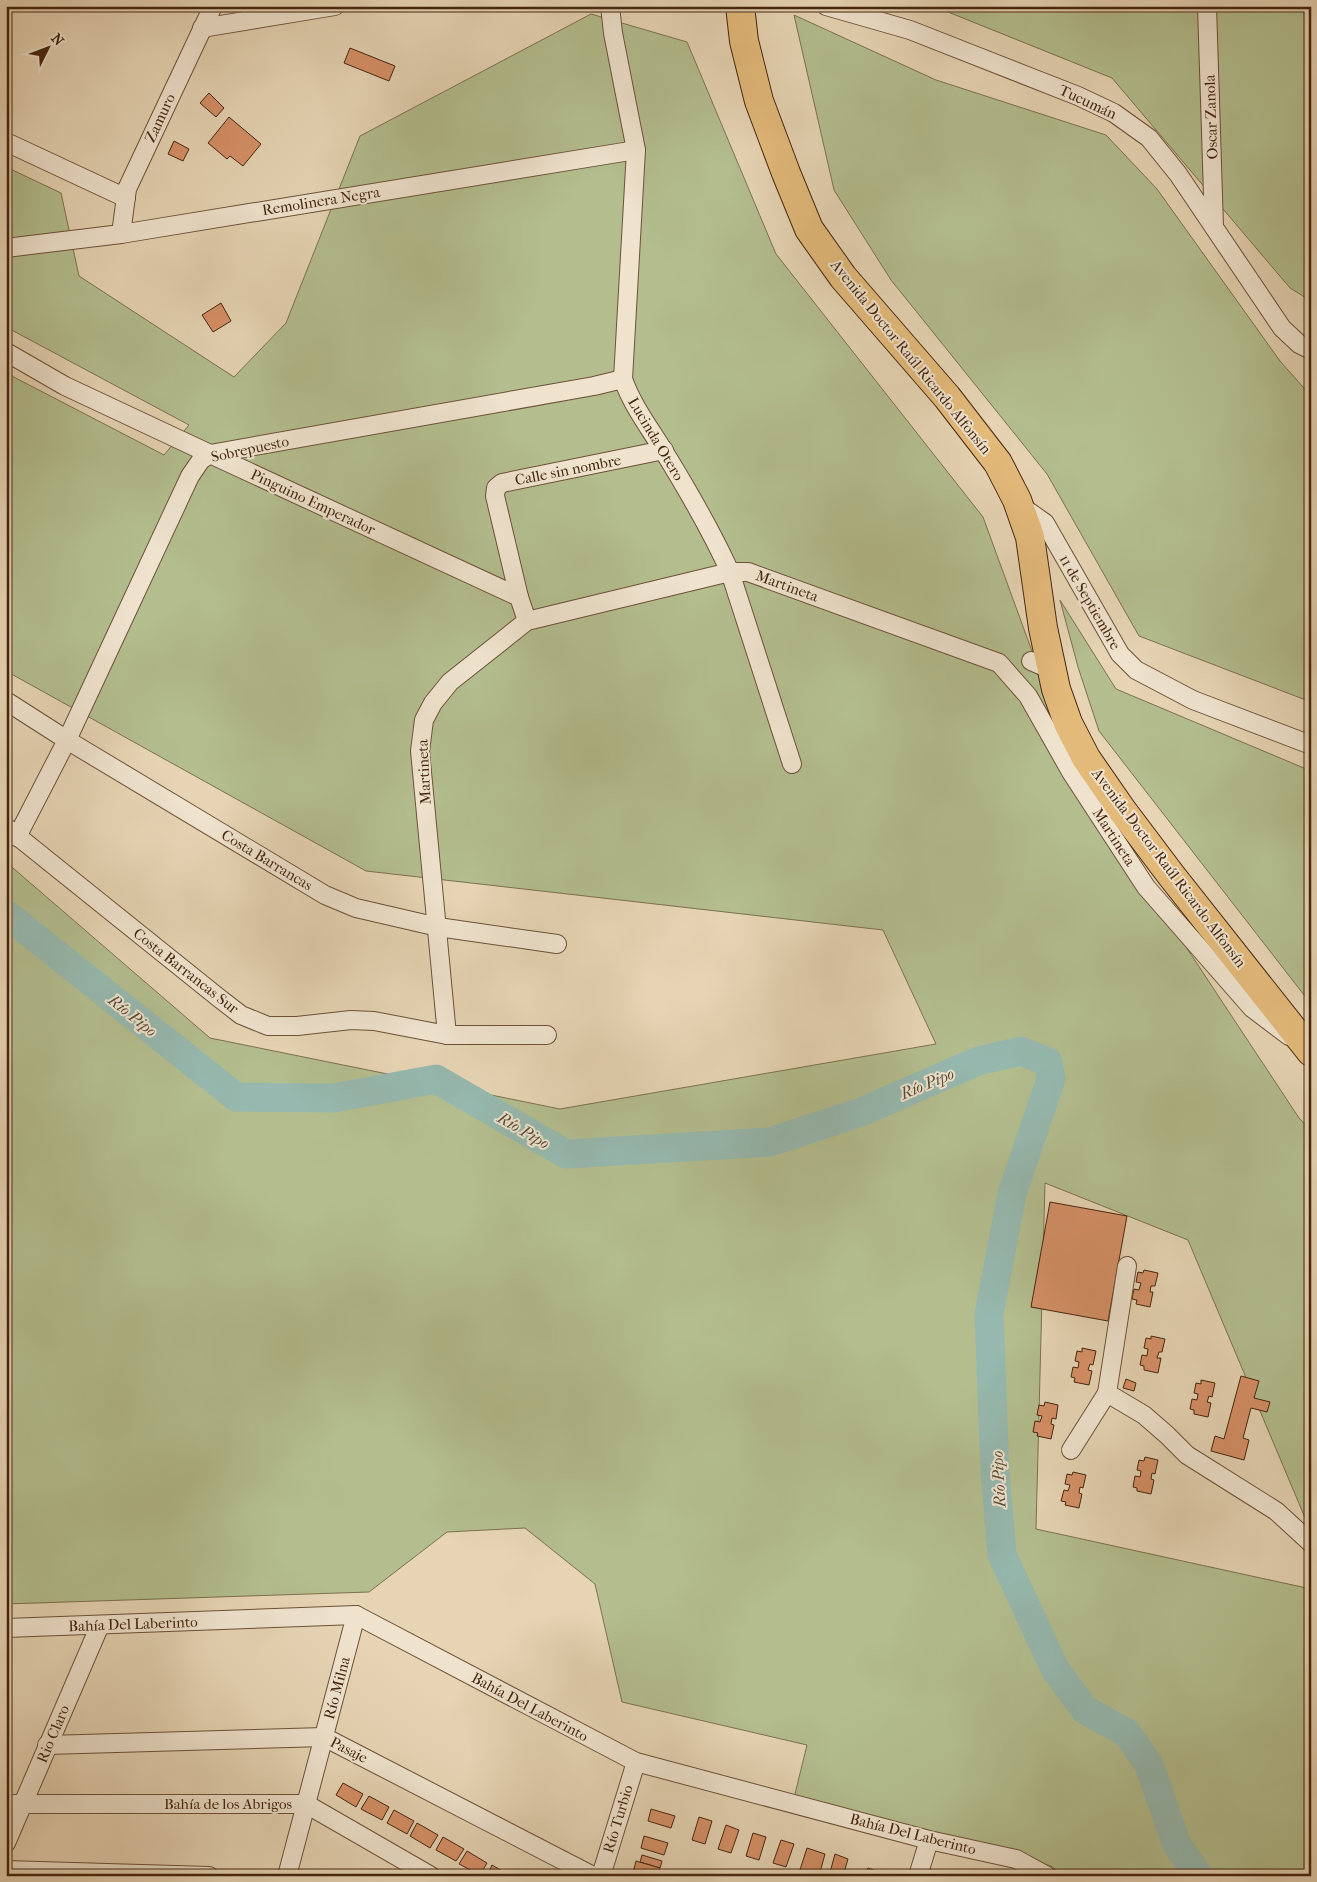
<svg xmlns="http://www.w3.org/2000/svg" width="1317" height="1882" font-family="'IM FELL French Canon',serif">
  <style>
    .green { fill: #b3bd8e; stroke: #7c714e }
    .lines { fill: none; stroke-linecap: round; stroke-linejoin: round }
    .river { stroke: #96b8ae; stroke-width: 29 }
    .building { fill: #d69067; stroke: #44250e }
    .minor-casing { stroke: #6c5138; stroke-width: 20 }
    .primary-casing { stroke: #44250e; stroke-width: 30 }
    .minor { stroke: #efe3ce; stroke-width: 18 }
    .primary { stroke: #e3ba7a; stroke-width: 28 }
    .labels { text-anchor: middle; stroke-width: 4; stroke-linejoin: round; paint-order: stroke }
    .street-label { font-size: 15px; fill: #44250e; stroke: #efe3ce }
    .water-label { font-size: 16px; font-style: italic; fill: #584a36; stroke: #efe3ce }
  </style>
  <rect width="100%" height="100%" fill="#e6d4b4"/>
  <filter id="stains"><feTurbulence type="fractalNoise" baseFrequency=".004" numOctaves="4"/><feColorMatrix values="0 0 0 0 .2 0 0 0 0 .09 0 0 0 0 .02 0 0 0 .5 -.17"/></filter>
  <radialGradient id="worn" r=".72"><stop offset=".6" stop-color="#630" stop-opacity="0"/><stop offset="1" stop-color="#630" stop-opacity=".3"/></radialGradient>
  <!-- green -->
  <g class="green">
    <polygon points="933,6 1307,6 1311,65 1311,301 1290,288 1112,78"/>
    <polygon points="591,14 687,42 776,254 983,517 1083,791 1299,1118 1311,1131 1311,1532 1188,1240 1045,1183 1036,1529 1311,1589 1311,1876 1064,1876 1051,1866 1017,1854 794,1798 807,1745 622,1702 595,1584 525,1528 447,1532 369,1592 6,1604 6,862 210,1038 560,1109 936,1044 883,930 366,871 6,671 6,373 164,455 189,425 6,327 6,167 61,193 79,276 234,377 286,323 360,136"/>
    <polygon points="794,15 936,80 1106,135 1157,189 1280,361 1311,396 1311,702 1139,636 1047,474 891,280 834,190"/>
    <polygon points="1060,600 1116,689 1311,771 1311,1004 1099,731 1078,667"/>
  </g>
  <g class="lines">
    <!-- river -->
    <polyline class="river" points="6,914 236,1097 334,1098 436,1079 566,1154 770,1142 861,1112 978,1061 1021,1051 1048,1062 1051,1079 1012,1194 989,1314 995,1472 1002,1555 1055,1669 1085,1710 1127,1733 1149,1765 1177,1845 1199,1876"/>
  </g>
  <!-- building -->
  <g class="building">
    <polygon points="350,48 395,66 389,81 344,63"/>
    <polygon points="209,93 224,108 216,117 200,103"/>
    <polygon points="229,117 261,144 243,166 230,156 227,159 208,143"/>
    <polygon points="174,141 189,149 183,161 168,154"/>
    <polygon points="221,303 231,321 213,332 202,315"/>
    <polygon points="1050,1202 1127,1216 1108,1321 1031,1307"/>
    <polygon points="1144,1270 1158,1273 1155,1286 1151,1286 1150,1292 1153,1292 1150,1307 1136,1304 1137,1300 1132,1299 1134,1289 1139,1290 1141,1283 1136,1282 1138,1272 1143,1273"/>
    <polygon points="1151,1336 1165,1339 1162,1352 1159,1352 1157,1358 1161,1358 1158,1373 1144,1370 1144,1366 1140,1365 1142,1355 1147,1356 1148,1349 1144,1348 1146,1338 1151,1339"/>
    <polygon points="1082,1348 1096,1351 1093,1365 1090,1364 1088,1370 1092,1371 1089,1385 1074,1382 1075,1378 1071,1377 1073,1367 1078,1368 1079,1362 1075,1361 1077,1351 1082,1352"/>
    <polygon points="1241,1376 1259,1381 1254,1398 1270,1402 1267,1412 1251,1408 1243,1438 1249,1440 1244,1460 1211,1451 1215,1436 1224,1439"/>
    <polygon points="1126,1379 1136,1383 1134,1391 1123,1388"/>
    <polygon points="1201,1380 1215,1383 1212,1397 1209,1396 1207,1402 1211,1403 1208,1417 1194,1414 1194,1410 1190,1409 1192,1399 1197,1400 1198,1394 1194,1393 1196,1383 1201,1384"/>
    <polygon points="1045,1402 1058,1405 1056,1419 1052,1418 1051,1424 1054,1425 1051,1439 1037,1436 1038,1433 1033,1432 1035,1421 1040,1422 1042,1416 1037,1415 1039,1405 1044,1406"/>
    <polygon points="1145,1457 1158,1460 1155,1474 1152,1473 1151,1479 1154,1480 1151,1494 1137,1491 1137,1488 1133,1487 1135,1476 1140,1477 1141,1471 1137,1470 1139,1460 1144,1461"/>
    <polygon points="1073,1472 1086,1475 1083,1488 1080,1487 1079,1493 1082,1494 1079,1508 1065,1505 1066,1502 1061,1501 1064,1490 1068,1491 1070,1485 1065,1484 1067,1474 1072,1475"/>
    <polygon points="343,1783 363,1794 356,1807 336,1795"/>
    <polygon points="369,1796 389,1807 382,1820 361,1809"/>
    <polygon points="651,1809 675,1816 671,1828 648,1821"/>
    <polygon points="394,1810 414,1821 407,1834 387,1823"/>
    <polygon points="699,1817 712,1821 705,1844 692,1840"/>
    <polygon points="417,1823 438,1835 430,1848 410,1836"/>
    <polygon points="726,1825 739,1830 731,1853 718,1849"/>
    <polygon points="753,1833 766,1837 759,1860 746,1856"/>
    <polygon points="644,1836 668,1843 664,1855 641,1848"/>
    <polygon points="443,1837 464,1849 456,1861 436,1850"/>
    <polygon points="781,1840 794,1844 786,1867 773,1863"/>
    <polygon points="807,1848 825,1854 819,1876 807,1872 806,1876 798,1876"/>
    <polygon points="467,1851 487,1863 480,1875 459,1864"/>
    <polygon points="835,1854 848,1859 843,1876 829,1876"/>
    <polygon points="642,1855 662,1861 660,1868 640,1862"/>
    <polygon points="636,1861 660,1868 658,1876 643,1876 633,1873"/>
    <polygon points="492,1865 511,1876 487,1876"/>
    <polygon points="868,1868 890,1876 866,1876"/>
  </g>
  <g class="lines">
    <defs>
      <g id="minor">
        <path d="M610,6L613,33L636,150L623,379C632,405 649,427 663,450C687,489 711,530 730,572L792,764"/>
        <polyline points="826,6 910,30 1078,96 1114,113 1149,138 1178,174 1282,328 1299,344 1311,350"/>
        <polyline points="1207,6 1214,227"/>
        <polyline points="202,28 335,6"/>
        <polyline points="6,142 126,198"/>
        <polyline points="121,234 127,189 213,6"/>
        <polyline points="6,248 121,234 636,150"/>
        <polyline points="6,352 65,386 210,454 519,597 527,621"/>
        <polyline points="1018,504 1045,523 1120,654 1136,670 1193,700 1311,745"/>
        <polyline points="519,597 495,496 496,488 502,483 664,450"/>
        <polyline points="1031,661 1052,670"/>
        <polyline points="6,701 67,740 325,895 356,908 438,927 557,944"/>
        <polyline points="6,827 219,998 241,1015 268,1026 297,1026 351,1020 374,1021 447,1035 547,1035"/>
        <polyline points="17,837 67,740 190,476 201,460 210,454 594,386 623,379"/>
        <polyline points="447,1035 420,751 424,720 433,703 450,682 527,621 730,572 748,572 999,663 1028,696 1071,772 1146,887 1252,1008 1289,1036"/>
        <polyline points="1127,1266 1107,1393 1144,1415 1167,1435 1187,1455 1276,1511 1311,1543"/>
        <polyline points="1071,1450 1107,1393"/>
        <polyline points="6,1628 356,1615 636,1762 929,1840 1016,1859 1047,1876"/>
        <polyline points="47,1745 324,1737 593,1876"/>
        <polyline points="6,1804 306,1804 431,1876"/>
        <polyline points="6,1843 100,1625"/>
        <polyline points="6,1870 209,1876"/>
        <polyline points="287,1876 356,1615"/>
        <polyline points="601,1876 636,1762"/>
        <polyline points="918,1876 929,1840"/>
      </g>
      <polyline id="primary" points="740,6 744,41 759,101 786,173 809,229 843,277 947,397 998,463 1017,500 1030,537 1043,628 1056,689 1068,723 1086,758 1122,810 1171,875 1311,1052"/>
    </defs>
    <!-- minor casing -->
    <use href="#minor" class="minor-casing"/>
    <!-- primary casing -->
    <use href="#primary" class="primary-casing"/>
    <!-- minor -->
    <use href="#minor" class="minor"/>
    <!-- primary -->
    <use href="#primary" class="primary"/>
  </g>
  <g class="labels">
    <!-- street labels -->
    <g class="street-label">
      <text transform="translate(1088 102) rotate(25)" y="5">Tucumán</text>
      <text transform="translate(1211 117) rotate(-92)" y="5">Oscar Zanola</text>
      <text transform="translate(160 118) rotate(-65)" y="5">Zamuro</text>
      <text transform="translate(321 201) rotate(-9)" y="5">Remolinera Negra</text>
      <text transform="translate(911 357) rotate(51)" y="5">Avenida Doctor Raúl Ricardo Alfonsín</text>
      <text transform="translate(656 439) rotate(59)" y="5">Lucinda Otero</text>
      <text transform="translate(250 449) rotate(-12)" y="5">Sobrepuesto</text>
      <text transform="translate(568 470) rotate(-11)" y="5">Calle sin nombre</text>
      <text transform="translate(313 502) rotate(25)" y="5">Pinguino Emperador</text>
      <text transform="translate(787 586) rotate(20)" y="5">Martineta</text>
      <text transform="translate(1090 602) rotate(60)" y="5">11 de Septiembre</text>
      <text transform="translate(424 772) rotate(-93)" y="5">Martineta</text>
      <text transform="translate(1114 837) rotate(57)" y="5">Martineta</text>
      <text transform="translate(267 860) rotate(31)" y="5">Costa Barrancas</text>
      <text transform="translate(1169 868) rotate(53)" y="5">Avenida Doctor Raúl Ricardo Alfonsín</text>
      <text transform="translate(186 971) rotate(38)" y="5">Costa Barrancas Sur</text>
      <text transform="translate(133 1624) rotate(-2)" y="5">Bahía Del Laberinto</text>
      <text transform="translate(337 1688) rotate(-75)" y="5">Río Milna</text>
      <text transform="translate(530 1707) rotate(28)" y="5">Bahía Del Laberinto</text>
      <text transform="translate(53 1734) rotate(-67)" y="5">Rio Claro</text>
      <text transform="translate(349 1750) rotate(27)" y="5">Pasaje</text>
      <text x="228" y="1809">Bahía de los Abrigos</text>
      <text transform="translate(618 1819) rotate(-73)" y="5">Río Turbio</text>
      <text transform="translate(913 1834) rotate(14)" y="5">Bahía Del Laberinto</text>
    </g>
    <!-- water labels -->
    <g class="water-label">
      <text transform="translate(133 1015) rotate(39)" y="6">Río Pipo</text>
      <text transform="translate(927 1083) rotate(-23)" y="6">Río Pipo</text>
      <text transform="translate(524 1130) rotate(30)" y="6">Río Pipo</text>
      <text transform="translate(998 1479) rotate(-93)" y="6">Río Pipo</text>
    </g>
  </g>
  <!-- margin -->
  <rect width="1317" height="1882" fill="none" stroke="#e6d4b4" stroke-width="25"/>
  <rect x="8" y="8" width="1302" height="1867" fill="none" stroke="#44250e" stroke-width="2.5"/>
  <rect x="12" y="12" width="1292" height="1857" fill="none" stroke="#44250e"/>
  <!-- north arrow -->
  <g transform="translate(48 48) rotate(48)" stroke="#efe3ce" stroke-width="4" paint-order="stroke">
  <path d="M0-4L9 19L0 12L-9 19Z" fill="#44250e"/>
  <text y="-8" font-size="14" font-weight="bold" text-anchor="middle" fill="#44250e">N</text>
  </g>
  <rect width="100%" height="100%" filter="url(#stains)"/>
  <rect width="100%" height="100%" fill="url(#worn)"/>
</svg>
